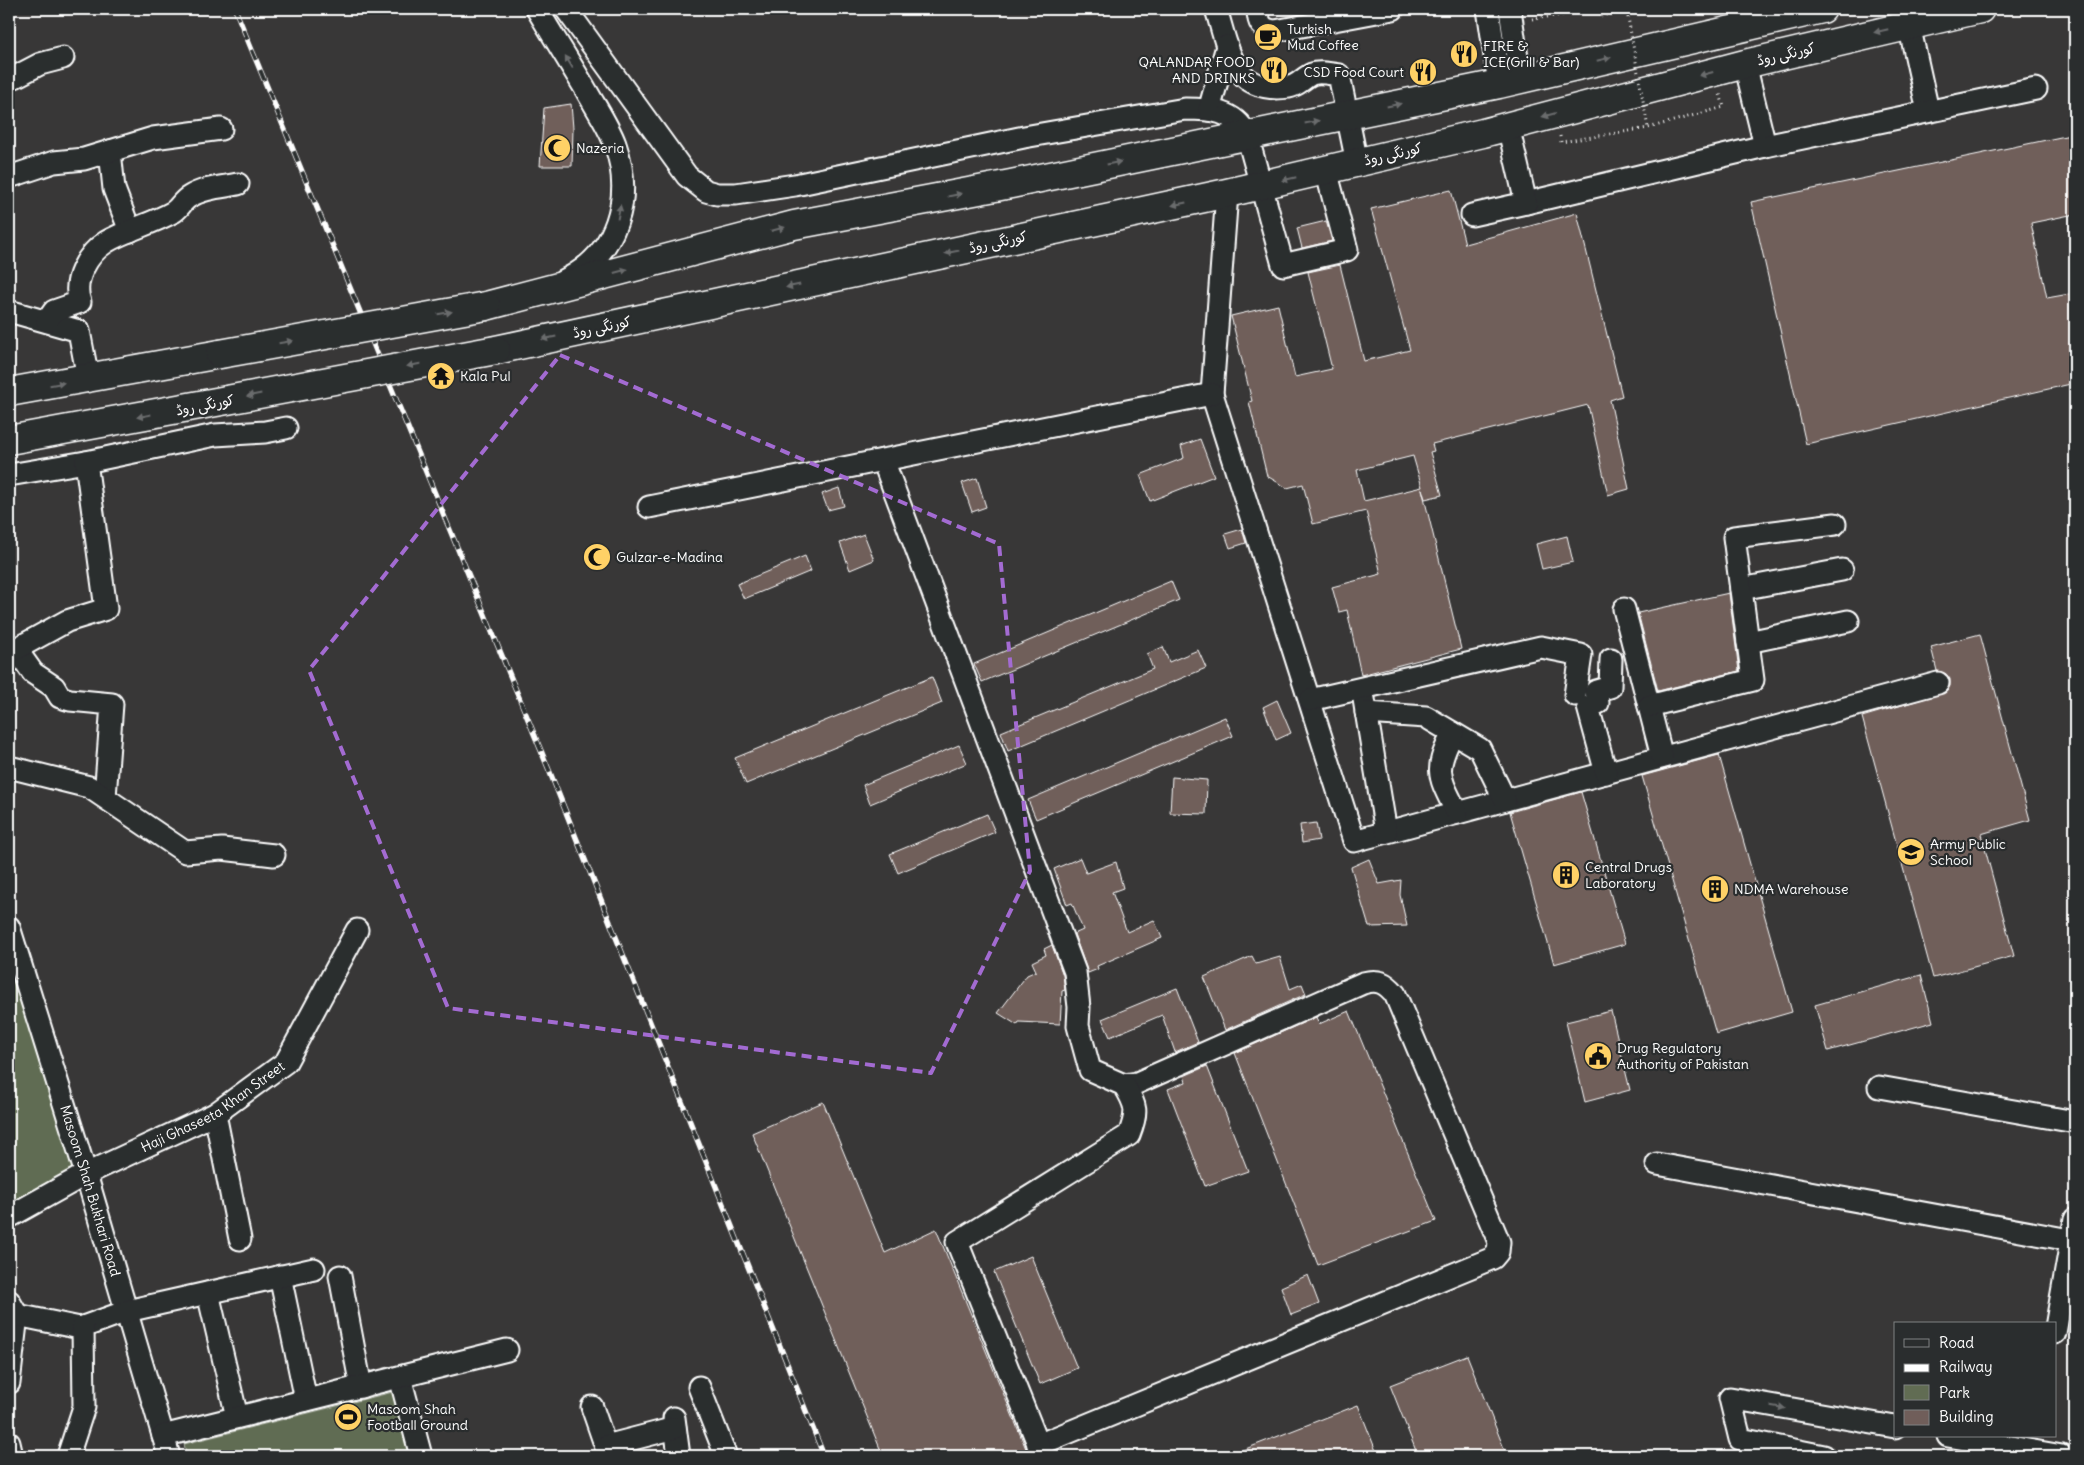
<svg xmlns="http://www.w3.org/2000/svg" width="2084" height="1465" font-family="Delius,'Playpen Sans Arabic',sans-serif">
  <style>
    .green { fill: #616c53; stroke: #b0b6a9 }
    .building { fill: #705e5a; stroke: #fff; fill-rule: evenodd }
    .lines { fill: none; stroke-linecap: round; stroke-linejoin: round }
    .minor-casing { stroke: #fff; stroke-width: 25 }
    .major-casing { stroke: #fff; stroke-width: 31 }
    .path { stroke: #fff; stroke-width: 3; stroke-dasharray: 1 4; stroke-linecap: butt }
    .minor { stroke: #2a2d2e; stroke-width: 21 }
    .major { stroke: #2a2d2e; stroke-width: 28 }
    .rail-casing { stroke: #fff; stroke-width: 5.5 }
    .rail { stroke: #2a2d2e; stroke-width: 4; stroke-dasharray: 11; stroke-linecap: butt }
    .major-bridge-casing { stroke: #fff; stroke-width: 31; stroke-linecap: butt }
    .path-bridge { stroke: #fff; stroke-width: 3; stroke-dasharray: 1 4; stroke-linecap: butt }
    .major-bridge { stroke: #2a2d2e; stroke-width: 28 }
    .oneway { fill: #6a6c6d }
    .marked { fill: none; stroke: #a36bd2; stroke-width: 4; stroke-dasharray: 10 6; stroke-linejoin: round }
    .labels { text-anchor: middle; stroke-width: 4.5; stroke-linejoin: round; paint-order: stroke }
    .poi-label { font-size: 14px; fill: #fff; stroke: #2a2d2e; text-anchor: start }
    .street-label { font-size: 14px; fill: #fff; stroke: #2a2d2e }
  </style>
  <rect width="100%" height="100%" fill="#383737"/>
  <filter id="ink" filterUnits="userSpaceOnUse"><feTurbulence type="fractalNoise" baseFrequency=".02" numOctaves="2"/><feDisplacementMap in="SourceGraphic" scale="10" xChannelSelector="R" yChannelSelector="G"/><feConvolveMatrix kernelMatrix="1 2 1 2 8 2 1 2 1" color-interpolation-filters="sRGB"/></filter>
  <g filter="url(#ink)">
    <!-- green -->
    <g class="green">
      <polygon points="9,924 86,1174 9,1217"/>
      <polygon points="397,1391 416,1456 187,1456 184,1444"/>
    </g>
    <!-- building -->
    <g class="building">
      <polygon points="571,104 573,128 572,166 540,166 544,108"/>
      <polygon points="2075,134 2075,214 2031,223 2047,298 2075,293 2075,383 1806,444 1751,202"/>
      <path d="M1451,190L1465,244L1577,213L1622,396L1610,400L1629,489L1608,495L1588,405L1432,444L1434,451L1430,452L1442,495L1425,499L1422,489L1461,649L1361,675L1347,610L1339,612L1332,587L1381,574L1366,511L1313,524L1303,484L1287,488L1267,476L1249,402L1252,401L1231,316L1278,305L1295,377L1332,369L1308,272L1340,265L1364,361L1410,350L1371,209ZM1413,456L1422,487L1364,501L1357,470Z"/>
      <polygon points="1326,221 1332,241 1302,248 1297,228"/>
      <polygon points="1200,439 1214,476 1150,501 1140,475 1184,458 1181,446"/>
      <polygon points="977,478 986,507 972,512 962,483"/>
      <polygon points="839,488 844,506 828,510 822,494"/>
      <polygon points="1242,529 1246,543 1230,548 1225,534"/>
      <polygon points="864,534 874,560 850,570 840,543"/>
      <polygon points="1567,536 1573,562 1542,569 1536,544"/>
      <polygon points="805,556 811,571 744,599 737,584"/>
      <polygon points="1171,581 1179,600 982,682 974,664"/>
      <polygon points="1729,593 1739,671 1658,691 1638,613"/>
      <polygon points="1980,634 2030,820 1981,834 2014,956 1933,978 1862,717 1946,692 1950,686 1950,679 1946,674 1937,671 1931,647"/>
      <polygon points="1163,647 1169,662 1198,650 1206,668 1008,751 1001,732 1153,669 1147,654"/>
      <polygon points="932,677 942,703 746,784 735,758"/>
      <polygon points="1277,700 1291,733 1276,740 1263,707"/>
      <polygon points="1225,717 1233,736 1036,819 1028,800"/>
      <polygon points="959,745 967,763 870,804 863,785"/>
      <polygon points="1719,755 1792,1012 1716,1034 1642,776"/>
      <polygon points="1172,777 1207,780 1206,814 1170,813"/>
      <polygon points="1581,792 1625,944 1554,964 1510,812"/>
      <polygon points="987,814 995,832 898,873 890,854"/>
      <polygon points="1316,823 1319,840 1302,843 1300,825"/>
      <polygon points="1080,858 1086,873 1116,862 1123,888 1112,892 1127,932 1154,920 1162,938 1097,966 1098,969 1088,973 1074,934 1083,930 1072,903 1067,905 1054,869"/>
      <polygon points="1369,859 1379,884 1401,880 1400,895 1407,926 1369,927 1351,867"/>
      <polygon points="1052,945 1063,975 1065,990 1062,991 1060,1024 1019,1022 1017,1025 998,1013 1027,975 1036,971 1032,962 1046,955 1044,949"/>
      <polygon points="1252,956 1256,964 1280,957 1290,989 1302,984 1306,994 1225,1030 1204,977"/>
      <polygon points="1921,975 1933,1022 1828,1051 1815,1005"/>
      <polygon points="1177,988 1198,1042 1175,1052 1162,1015 1110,1037 1102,1019"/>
      <polygon points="1349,1011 1436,1221 1318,1265 1235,1053 1316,1017 1319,1024"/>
      <polygon points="1611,1011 1630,1090 1585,1102 1566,1022"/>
      <polygon points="1207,1066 1248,1171 1205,1186 1168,1089 1186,1082 1184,1076"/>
      <polygon points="823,1102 885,1253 936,1229 1029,1456 883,1456 752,1133"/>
      <polygon points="1031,1256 1077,1368 1040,1384 994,1272"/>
      <polygon points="1308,1275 1319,1304 1291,1315 1281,1287"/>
      <polygon points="1467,1355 1507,1456 1418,1456 1390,1385"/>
      <polygon points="1358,1405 1378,1456 1230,1456 1230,1455"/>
    </g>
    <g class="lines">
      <defs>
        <g id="minor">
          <path d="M537,9C553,36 570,63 586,90C596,108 608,125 615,144C634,198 617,254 565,280"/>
          <path d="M566,9L687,176L706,191L717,194H736L795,185L1024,137L1185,109C1210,109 1234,110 1247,135L1283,265L1347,250L1326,170"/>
          <path d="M1216,9C1229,51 1233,95 1289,87C1298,86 1304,77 1312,74C1319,71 1331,74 1339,75L1357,163"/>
          <path d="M1258,9C1258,23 1261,29 1275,31L1393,9"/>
          <polyline points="1488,9 1499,84"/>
          <polyline points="1510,9 1520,79"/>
          <polyline points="1909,25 1928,111"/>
          <polyline points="1745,64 1765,146"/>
          <polyline points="9,76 15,77 40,64 63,58"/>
          <polyline points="1209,110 1227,46"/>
          <polyline points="110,151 114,189 130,231"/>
          <polyline points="9,177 54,162 84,159 153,138 221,129"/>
          <polyline points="1227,193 1212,394 1354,841 1938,683"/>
          <polyline points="1526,203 1765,146 2036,89"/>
          <polyline points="1472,215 1526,203 1508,126"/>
          <polyline points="9,311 79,331 88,378"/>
          <path d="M47,321L54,311L80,302C72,281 87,254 106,242C126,230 152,224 173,212C179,209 182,201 189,197C203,188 222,187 238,184"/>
          <path d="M883,460L1075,972L1079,1007L1078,1026L1090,1070L1124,1085L1137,1083L1363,983C1378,979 1385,982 1395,994L1499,1242L1498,1252L1493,1258L1038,1445"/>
          <polyline points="9,475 86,462"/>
          <polyline points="649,507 1212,394"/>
          <polyline points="1741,589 1842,570"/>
          <polyline points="1624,609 1662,757"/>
          <polyline points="1748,642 1848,621"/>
          <polyline points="16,649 33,673 54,687 60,697 70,700 112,704 105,797"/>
          <polyline points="9,651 16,649 67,621 106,609 86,462 215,435 265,432 286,428"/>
          <polyline points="1364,699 1386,832"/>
          <polyline points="1310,700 1541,647 1581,655 1575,695"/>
          <polyline points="1649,706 1753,680 1734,537 1835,524"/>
          <polyline points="1366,713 1426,717 1480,749 1505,800"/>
          <path d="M1453,733C1433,772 1439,776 1457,813"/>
          <polyline points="9,767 89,787 185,852 222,849 274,855"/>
          <polyline points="1606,773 1588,707 1598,703 1596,691 1610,687 1611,659"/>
          <path id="s1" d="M9,927L86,1174L169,1456"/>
          <polyline points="1879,1087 2075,1122"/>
          <polyline points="215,1114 240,1239"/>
          <polyline points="1657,1164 2075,1241"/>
          <path id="s2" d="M9,1217L86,1174L215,1114L286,1062L357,930"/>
          <polyline points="280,1276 306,1400"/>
          <polyline points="340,1276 361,1387"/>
          <polyline points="208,1293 237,1417"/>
          <polyline points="9,1301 17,1315 9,1383"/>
          <polyline points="9,1320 17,1315 80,1328 127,1311 314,1269"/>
          <polyline points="2055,1333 2075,1219"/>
          <polyline points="400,1377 421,1456"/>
          <polyline points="699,1387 726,1456"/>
          <polyline points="592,1407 609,1456"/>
          <polyline points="674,1418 679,1456"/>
          <polyline points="163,1436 507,1350"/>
          <polyline points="1948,1436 2062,1456"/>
          <polyline points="9,1443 12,1456"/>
          <polyline points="606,1446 675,1428"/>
          <polyline points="68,1456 84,1407 83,1327"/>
          <path d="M1043,1456L957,1242L1129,1135C1138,1112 1137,1106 1124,1085"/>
          <polyline points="1824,1456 1740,1439 1730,1398 1895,1427"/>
        </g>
        <g id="major">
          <polyline points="486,306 794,225 1011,184 1499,84 1822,9"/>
          <polyline points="496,350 1227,193 1483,133 1745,64 1980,9"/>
          <polyline points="9,392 220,354"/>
          <polyline points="9,440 227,400"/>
        </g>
      </defs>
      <!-- minor casing -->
      <use href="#minor" class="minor-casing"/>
      <!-- major casing -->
      <use href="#major" class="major-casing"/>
      <!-- path -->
      <g class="path">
        <polyline points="1532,19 1599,10 1600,16 1627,12"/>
        <polyline points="1560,136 1561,142 1648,128 1724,107 1720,94"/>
      </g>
      <!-- minor -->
      <use href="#minor" class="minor"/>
      <!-- major -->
      <use href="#major" class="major"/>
      <defs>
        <polyline id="rail" points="235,9 549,770 824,1456"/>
      </defs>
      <!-- rail casing -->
      <use href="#rail" class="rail-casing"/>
      <!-- rail -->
      <use href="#rail" class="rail"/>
      <defs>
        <g id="major-bridge">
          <polyline points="220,354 486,306"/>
          <polyline points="227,400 496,350"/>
        </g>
      </defs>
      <!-- major-bridge casing -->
      <use href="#major-bridge" class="major-bridge-casing"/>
      <!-- path-bridge -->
      <polyline class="path-bridge" points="1627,12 1648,128"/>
      <!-- major-bridge -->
      <use href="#major-bridge" class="major-bridge"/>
    </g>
    <!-- one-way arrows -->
    <defs><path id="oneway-solid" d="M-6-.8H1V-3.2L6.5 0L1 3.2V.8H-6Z" transform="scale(1.25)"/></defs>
    <g class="oneway">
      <use href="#oneway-solid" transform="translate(1881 31) rotate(167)"/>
      <use href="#oneway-solid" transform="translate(1604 59) rotate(-13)"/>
      <use href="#oneway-solid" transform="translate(569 62) rotate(-121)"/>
      <use href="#oneway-solid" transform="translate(1706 74) rotate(165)"/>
      <use href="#oneway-solid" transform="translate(1394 105) rotate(-12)"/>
      <use href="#oneway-solid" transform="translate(1549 115) rotate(165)"/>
      <use href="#oneway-solid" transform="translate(1312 122) rotate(-11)"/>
      <use href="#oneway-solid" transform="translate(1114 163) rotate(-12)"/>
      <use href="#oneway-solid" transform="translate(1289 179) rotate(167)"/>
      <use href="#oneway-solid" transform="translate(955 195) rotate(-11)"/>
      <use href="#oneway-solid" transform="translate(1179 204) rotate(168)"/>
      <use href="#oneway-solid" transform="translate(619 212) rotate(-79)"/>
      <use href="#oneway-solid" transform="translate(778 229) rotate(-15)"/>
      <use href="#oneway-solid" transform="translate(952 252) rotate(168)"/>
      <use href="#oneway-solid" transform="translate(621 271) rotate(-15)"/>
      <use href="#oneway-solid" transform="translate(793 286) rotate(168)"/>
      <use href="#oneway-solid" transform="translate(445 313) rotate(-10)"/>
      <use href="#oneway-solid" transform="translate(549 338) rotate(168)"/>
      <use href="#oneway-solid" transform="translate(286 342) rotate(-10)"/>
      <use href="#oneway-solid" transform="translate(414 365) rotate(169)"/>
      <use href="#oneway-solid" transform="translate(57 384) rotate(-10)"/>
      <use href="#oneway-solid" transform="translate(254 395) rotate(169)"/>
      <use href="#oneway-solid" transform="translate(144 416) rotate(169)"/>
      <use href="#oneway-solid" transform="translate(1778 1407) rotate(10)"/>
    </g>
  </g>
  <!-- marked area -->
  <path class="marked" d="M560,355L999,544L1030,871L931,1073L448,1008L309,670Z"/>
  <!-- icons -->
  <defs>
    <symbol id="cafe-disc" viewBox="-11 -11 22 22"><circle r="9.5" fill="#ffd166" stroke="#2a2d2e"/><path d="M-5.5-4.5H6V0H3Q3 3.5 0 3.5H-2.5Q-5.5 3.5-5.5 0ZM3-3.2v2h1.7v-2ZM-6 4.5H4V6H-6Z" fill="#111"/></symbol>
    <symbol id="restaurant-disc" viewBox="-11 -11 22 22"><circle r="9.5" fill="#ffd166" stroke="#2a2d2e"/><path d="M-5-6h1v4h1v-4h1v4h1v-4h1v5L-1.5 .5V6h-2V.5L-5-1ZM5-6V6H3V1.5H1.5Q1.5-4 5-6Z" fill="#111"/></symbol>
    <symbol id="mosque-disc" viewBox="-11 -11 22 22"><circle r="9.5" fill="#ffd166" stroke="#2a2d2e"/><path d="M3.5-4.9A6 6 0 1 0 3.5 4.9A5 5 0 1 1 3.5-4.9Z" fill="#111"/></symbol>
    <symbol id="temple-disc" viewBox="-11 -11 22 22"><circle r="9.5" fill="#ffd166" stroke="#2a2d2e"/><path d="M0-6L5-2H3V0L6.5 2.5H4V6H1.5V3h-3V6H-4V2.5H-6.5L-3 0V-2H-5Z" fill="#111"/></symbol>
    <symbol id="school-disc" viewBox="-11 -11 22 22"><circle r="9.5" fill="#ffd166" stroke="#2a2d2e"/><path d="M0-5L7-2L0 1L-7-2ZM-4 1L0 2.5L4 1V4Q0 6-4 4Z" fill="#111"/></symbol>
    <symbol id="building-disc" viewBox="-11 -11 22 22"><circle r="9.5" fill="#ffd166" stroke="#2a2d2e"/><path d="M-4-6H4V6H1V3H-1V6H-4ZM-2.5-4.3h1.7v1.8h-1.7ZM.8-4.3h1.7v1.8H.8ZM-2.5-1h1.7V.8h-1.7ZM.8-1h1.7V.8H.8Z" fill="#111"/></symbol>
    <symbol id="civic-disc" viewBox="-11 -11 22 22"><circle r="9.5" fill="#ffd166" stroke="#2a2d2e"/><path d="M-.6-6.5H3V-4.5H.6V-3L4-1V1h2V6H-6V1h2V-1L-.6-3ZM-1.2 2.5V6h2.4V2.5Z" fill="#111"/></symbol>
    <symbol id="stadium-disc" viewBox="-11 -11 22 22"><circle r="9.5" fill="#ffd166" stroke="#2a2d2e"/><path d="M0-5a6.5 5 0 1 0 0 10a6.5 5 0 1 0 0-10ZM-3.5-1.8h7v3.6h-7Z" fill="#111"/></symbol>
  </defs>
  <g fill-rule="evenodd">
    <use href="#cafe-disc" x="1252" y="21" width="32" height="32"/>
    <use href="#restaurant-disc" x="1448" y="38" width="32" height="32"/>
    <use href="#restaurant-disc" x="1258" y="54" width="32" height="32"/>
    <use href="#restaurant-disc" x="1407" y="56" width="32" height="32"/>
    <use href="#mosque-disc" x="541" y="132" width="32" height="32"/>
    <use href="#temple-disc" x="425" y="360" width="32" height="32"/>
    <use href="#mosque-disc" x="581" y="541" width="32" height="32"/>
    <use href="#school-disc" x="1895" y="836" width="32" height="32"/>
    <use href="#building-disc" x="1550" y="859" width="32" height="32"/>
    <use href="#building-disc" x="1699" y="873" width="32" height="32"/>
    <use href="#civic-disc" x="1582" y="1040" width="32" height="32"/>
    <use href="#stadium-disc" x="332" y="1401" width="32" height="32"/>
  </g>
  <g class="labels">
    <!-- poi labels -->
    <g class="poi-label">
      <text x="1287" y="34">Turkish<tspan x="1287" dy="16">Mud Coffee</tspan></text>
      <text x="1483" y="51">FIRE &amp;<tspan x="1483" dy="16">ICE(Grill &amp; Bar)</tspan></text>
      <text x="1255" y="67" text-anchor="end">QALANDAR FOOD<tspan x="1255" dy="16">AND DRINKS</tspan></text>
      <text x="1404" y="77" text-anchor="end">CSD Food Court</text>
      <text x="576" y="153">Nazeria</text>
      <text x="460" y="381">Kala Pul</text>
      <text x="616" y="562">Gulzar-e-Madina</text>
      <text x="1930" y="849">Army Public<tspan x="1930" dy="16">School</tspan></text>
      <text x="1585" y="872">Central Drugs<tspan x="1585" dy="16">Laboratory</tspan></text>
      <text x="1734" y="894">NDMA Warehouse</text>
      <text x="1617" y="1053">Drug Regulatory<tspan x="1617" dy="16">Authority of Pakistan</tspan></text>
      <text x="367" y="1414">Masoom Shah<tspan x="367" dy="16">Football Ground</tspan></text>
    </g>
    <!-- street labels -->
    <g class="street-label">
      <text transform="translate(1786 54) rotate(-13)" y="5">کورنگی روڈ</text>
      <text transform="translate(1393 154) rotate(-13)" y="5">کورنگی روڈ</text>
      <text transform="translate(998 242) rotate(-12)" y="5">کورنگی روڈ</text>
      <text transform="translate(602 327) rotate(-12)" y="5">کورنگی روڈ</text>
      <text transform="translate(205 405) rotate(-11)" y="5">کورنگی روڈ</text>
      <text dy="5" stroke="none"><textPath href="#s2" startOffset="232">Haji Ghaseeta Khan Street</textPath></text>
      <text dy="5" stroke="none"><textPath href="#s1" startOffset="276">Masoom Shah Bukhari Road</textPath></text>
    </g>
  </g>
  <!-- margin -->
  <rect width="2084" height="1465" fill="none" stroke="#2a2d2e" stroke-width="30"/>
  <rect x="15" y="15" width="2054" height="1435" fill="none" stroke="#fff" stroke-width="2" filter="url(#ink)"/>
  <!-- legend -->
  <rect x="1894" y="1322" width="162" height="115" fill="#2a2d2e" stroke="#7f8182"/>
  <rect x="1904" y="1339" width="25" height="8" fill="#2a2d2e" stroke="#7f8182"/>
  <text x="1939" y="1348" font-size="15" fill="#ffffff">Road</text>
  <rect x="1904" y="1364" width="25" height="8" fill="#ffffff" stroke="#7f8182"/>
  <text x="1939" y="1372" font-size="15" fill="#ffffff">Railway</text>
  <rect x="1904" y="1385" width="25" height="15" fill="#616c53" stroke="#7f8182"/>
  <text x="1939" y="1398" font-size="15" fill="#ffffff">Park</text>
  <rect x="1904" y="1410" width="25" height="15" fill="#705e5a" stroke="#7f8182"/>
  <text x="1939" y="1422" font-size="15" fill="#ffffff">Building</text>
</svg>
